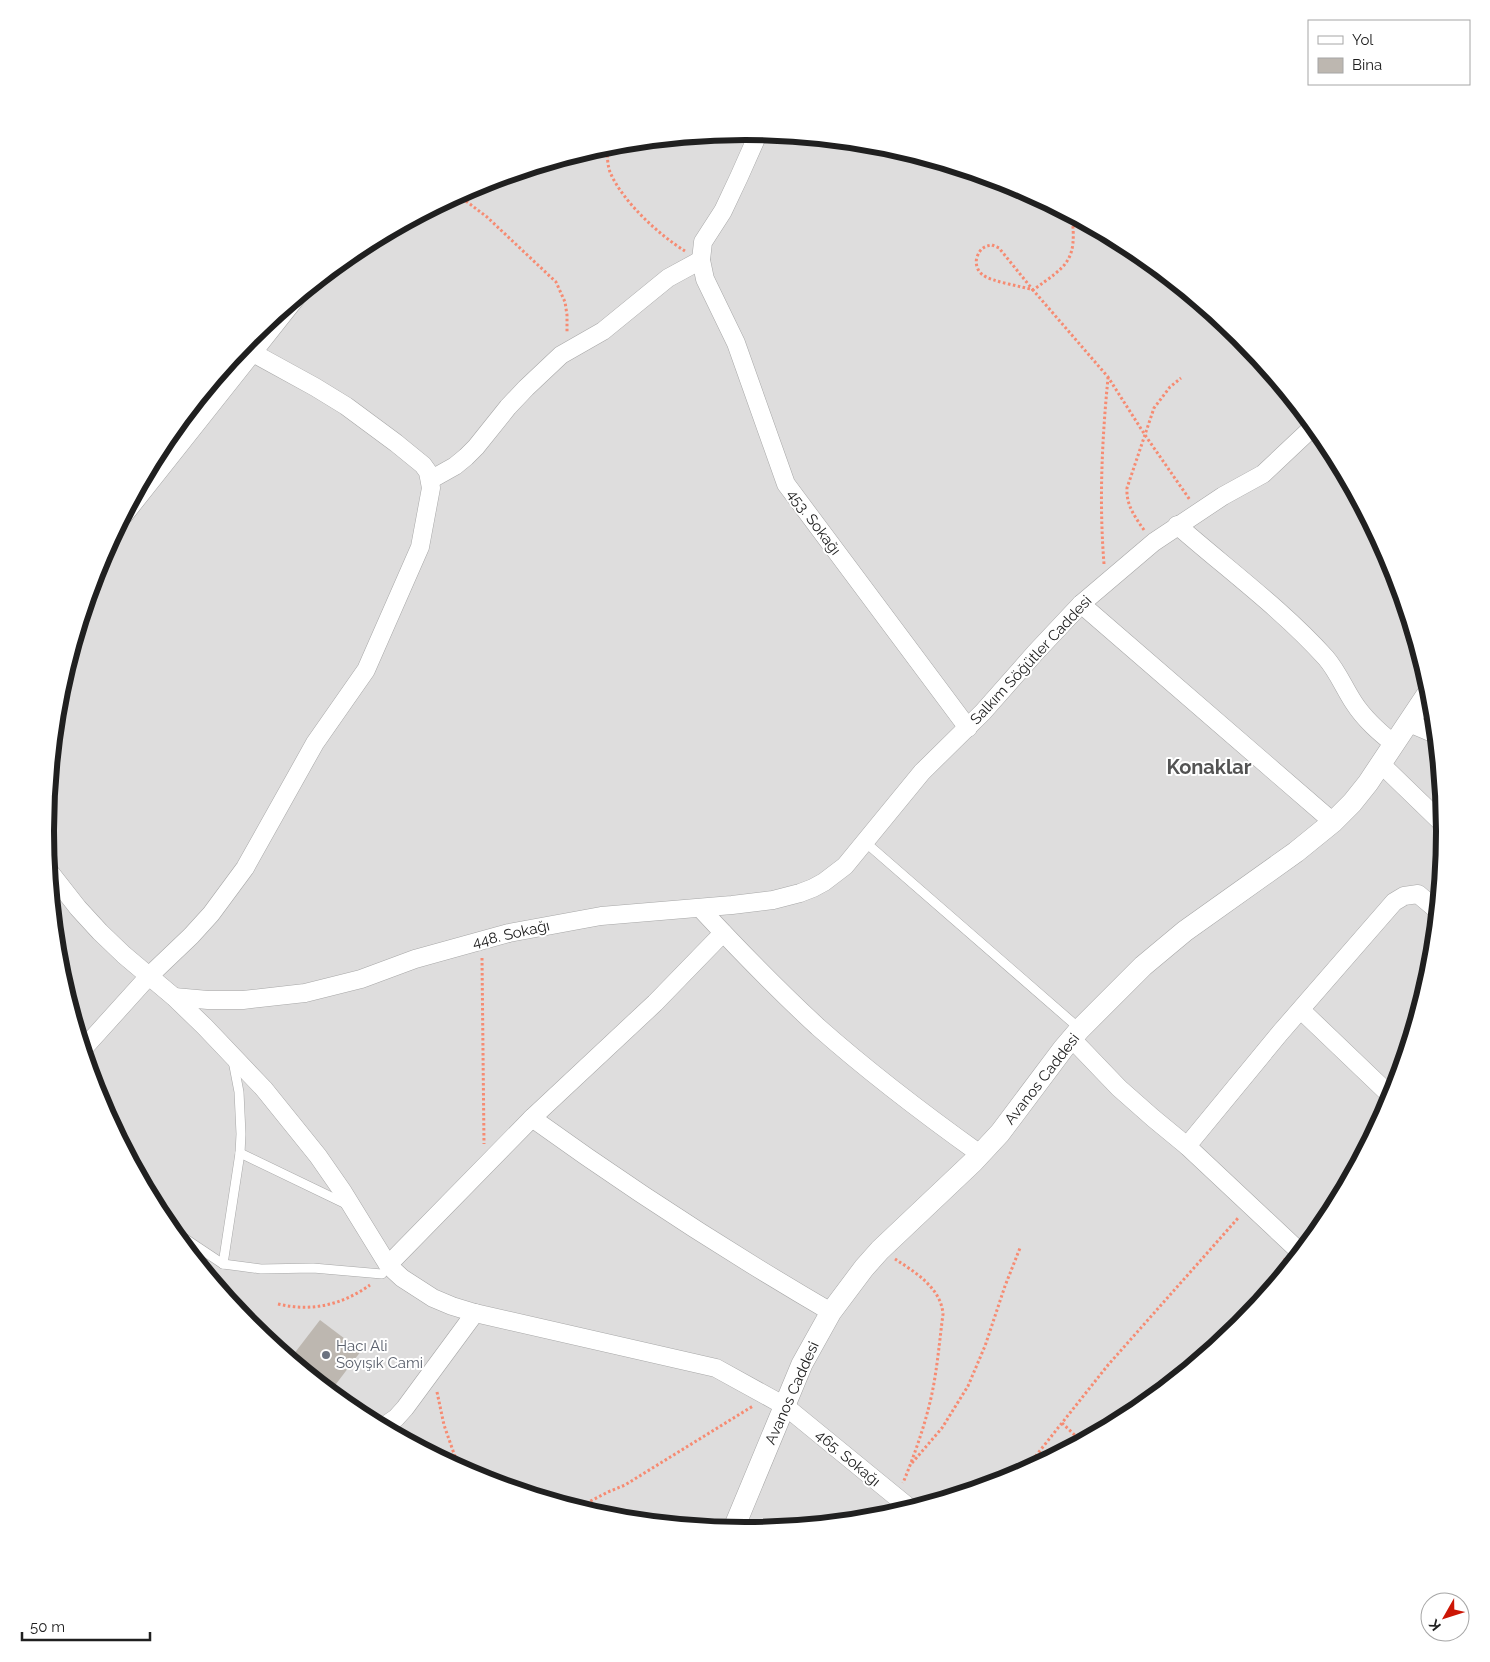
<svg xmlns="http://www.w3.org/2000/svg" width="1490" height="1662" font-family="Raleway,sans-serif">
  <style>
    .residential { fill: #dedddd }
    .building { fill: #bdb7b0 }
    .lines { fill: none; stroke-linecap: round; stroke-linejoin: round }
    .service-casing { stroke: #a7a7a7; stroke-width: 10 }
    .minor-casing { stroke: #a7a7a7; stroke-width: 19 }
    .tertiary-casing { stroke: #a7a7a7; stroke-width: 22 }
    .path { stroke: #f68b72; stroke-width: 3; stroke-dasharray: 2.5 2.5; stroke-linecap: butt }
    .service { stroke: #fff; stroke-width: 9 }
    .minor { stroke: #fff; stroke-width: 18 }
    .tertiary { stroke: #fff; stroke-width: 21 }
    .worship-dot { fill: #6b7280; stroke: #fff; stroke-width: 2 }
    .labels { text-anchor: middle; stroke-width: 4; stroke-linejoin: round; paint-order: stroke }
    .street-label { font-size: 15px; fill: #202020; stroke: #fff }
    .worship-label { font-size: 15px; fill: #5b616d; stroke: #fff; text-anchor: start }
    .district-label { font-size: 20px; font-weight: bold; fill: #535353; stroke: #fff }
    .rim { fill: none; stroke: #202020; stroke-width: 6 }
  </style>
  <rect width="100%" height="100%" fill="#f1eee7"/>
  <!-- residential -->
  <circle class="residential" cx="745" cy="831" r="698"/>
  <!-- building -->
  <polygon class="building" points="320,1320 361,1351 330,1392 290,1359"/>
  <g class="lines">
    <defs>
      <g id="service">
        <polyline points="865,842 1080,1029"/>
        <polyline points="240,1153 348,1205"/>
        <polyline points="176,1236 184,1238 223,1264 261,1269 313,1268 382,1274"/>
        <polyline points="223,1264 240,1153 241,1134 239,1092 233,1061"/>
      </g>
      <g id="minor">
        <polyline points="759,132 739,177 723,211 703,242 701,260 705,279 736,343 786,484 968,728"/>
        <polyline points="430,480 455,466 466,457 476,447 508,407 526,388 561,355 603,331 668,278 701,260"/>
        <polyline points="124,515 296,298"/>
        <path d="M1177,525C1226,568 1283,610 1326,658C1338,672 1344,688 1354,703C1365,720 1379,732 1394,744"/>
        <polyline points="1081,604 1333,822"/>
        <polyline points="1409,723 1435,734"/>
        <polyline points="1381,764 1444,825"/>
        <polyline points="49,871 78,908 100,932 124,955 174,997 205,1027 264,1089 318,1156 343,1192 388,1265 402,1278 433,1298 452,1306 475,1313 716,1368 785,1406 911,1509"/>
        <path d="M700,908C738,949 777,989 818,1027C870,1073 924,1114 980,1154"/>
        <polyline points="174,997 208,1000 243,1000 305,993 361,979 415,959 509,933 601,916 732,905 773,900 800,893 813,888 824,882 845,866 922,772 983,712 1035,653 1081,604 1154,542 1223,496 1263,474 1314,426"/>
        <polyline points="1301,1010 1392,1097"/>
        <polyline points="1072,1039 1119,1088 1153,1118 1187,1146 1300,1252"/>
        <polyline points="83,1049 148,977 191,936 211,914 245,868 315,743 366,670 420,547 431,488 428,472 423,465 396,443 346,406 315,387 253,353 243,344"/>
        <path d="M532,1118C629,1188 728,1252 831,1312"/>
        <polyline points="1187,1146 1280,1033 1394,902 1404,896 1418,894 1437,910"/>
        <polyline points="388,1265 532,1118 655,1003 723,933"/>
        <polyline points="383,1427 396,1418 405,1408 475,1313"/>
      </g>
      <polyline id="tertiary" points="733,1530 802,1364 831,1312 864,1268 880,1250 973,1162 1000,1133 1063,1049 1080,1029 1143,966 1185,931 1296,852 1333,822 1352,803 1368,783 1430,690"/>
    </defs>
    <!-- service casing -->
    <use href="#service" class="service-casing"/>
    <!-- minor casing -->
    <use href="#minor" class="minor-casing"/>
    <!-- tertiary casing -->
    <use href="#tertiary" class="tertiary-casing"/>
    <!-- path -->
    <g class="path">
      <path d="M608,145C607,154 607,163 610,172C622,201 659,235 685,251"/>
      <polyline points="458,195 487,217 556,282 565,302 567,315 567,333"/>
      <path d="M1072,216C1077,261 1068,265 1033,290L1108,377L1145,435L1190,500"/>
      <polyline points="1074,226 1081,221"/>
      <path d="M992,245L999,248L1033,290C1021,286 992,282 983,275C977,271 975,263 977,257C980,249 984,246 992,245Z"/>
      <path d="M1144,530C1135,517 1126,505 1127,488L1154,408L1170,387L1181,378"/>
      <path d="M1104,564C1099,501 1102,440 1108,378"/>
      <polyline points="482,958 484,1144"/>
      <path d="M895,1259C915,1272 941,1288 943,1314C940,1337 938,1360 934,1383C928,1417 916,1451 903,1483"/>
      <polyline points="1269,1291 1285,1259"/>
      <path d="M278,1304C311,1312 342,1305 370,1285"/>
      <polyline points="437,1392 444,1425 459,1468"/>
      <polyline points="1062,1423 1081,1441"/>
      <polyline points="912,1463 942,1428 968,1386 985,1346 1005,1286 1020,1248"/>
      <polyline points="1023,1472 1108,1365 1239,1217"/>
      <polyline points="577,1508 608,1492 625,1485 753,1406"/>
    </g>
    <!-- service -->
    <use href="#service" class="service"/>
    <!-- minor -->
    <use href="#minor" class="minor"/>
    <!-- tertiary -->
    <use href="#tertiary" class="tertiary"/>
  </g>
  <!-- markers -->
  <circle class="worship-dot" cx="326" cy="1355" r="5"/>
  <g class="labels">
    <!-- street labels -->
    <g class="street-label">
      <text transform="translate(814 522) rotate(53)" y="5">453. Sokağı</text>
      <text transform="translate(1031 660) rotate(-47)" y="5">Salkım Söğütler Caddesi</text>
      <text transform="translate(511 934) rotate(-13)" y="5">448. Sokağı</text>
      <text transform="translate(1042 1079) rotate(-52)" y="5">Avanos Caddesi</text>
      <text transform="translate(792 1393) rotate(-66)" y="5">Avanos Caddesi</text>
      <text transform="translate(848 1458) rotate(40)" y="5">465. Sokağı</text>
    </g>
    <!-- worship labels -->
    <g class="worship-label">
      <text x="336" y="1351">Hacı Ali<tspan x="336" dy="17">Soyışık Cami</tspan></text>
    </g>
    <!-- district labels -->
    <g class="district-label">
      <text x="1209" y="774">Konaklar</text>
    </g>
  </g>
  <!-- crop -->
  <path d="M0 0H1490V1662H0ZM54 831a691 691 0 1 1 1382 0a691 691 0 1 1-1382 0Z" fill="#fff" fill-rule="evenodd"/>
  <path class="rim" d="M54 831a691 691 0 1 1 1382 0a691 691 0 1 1-1382 0Z"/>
  <!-- legend -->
  <rect x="1308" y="20" width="162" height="65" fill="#ffffff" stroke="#a6a6a6"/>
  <rect x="1318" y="36" width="25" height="8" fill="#ffffff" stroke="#a6a6a6"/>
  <text x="1352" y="45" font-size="15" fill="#202020">Yol</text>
  <rect x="1318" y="58" width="25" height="15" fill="#bdb7b0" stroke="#a6a6a6"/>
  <text x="1352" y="70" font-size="15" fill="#202020">Bina</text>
  <!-- north arrow -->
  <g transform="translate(1445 1617) rotate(231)"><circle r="24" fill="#ffffff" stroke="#a6a6a6"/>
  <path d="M0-4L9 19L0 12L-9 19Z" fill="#cc1605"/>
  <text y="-8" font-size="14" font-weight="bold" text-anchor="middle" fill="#202020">K</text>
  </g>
  <!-- scale -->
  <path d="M22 1632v8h128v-8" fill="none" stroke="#202020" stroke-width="2.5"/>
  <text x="30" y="1632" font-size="15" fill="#202020" stroke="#ffffff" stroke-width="4" paint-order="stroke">50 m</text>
</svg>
